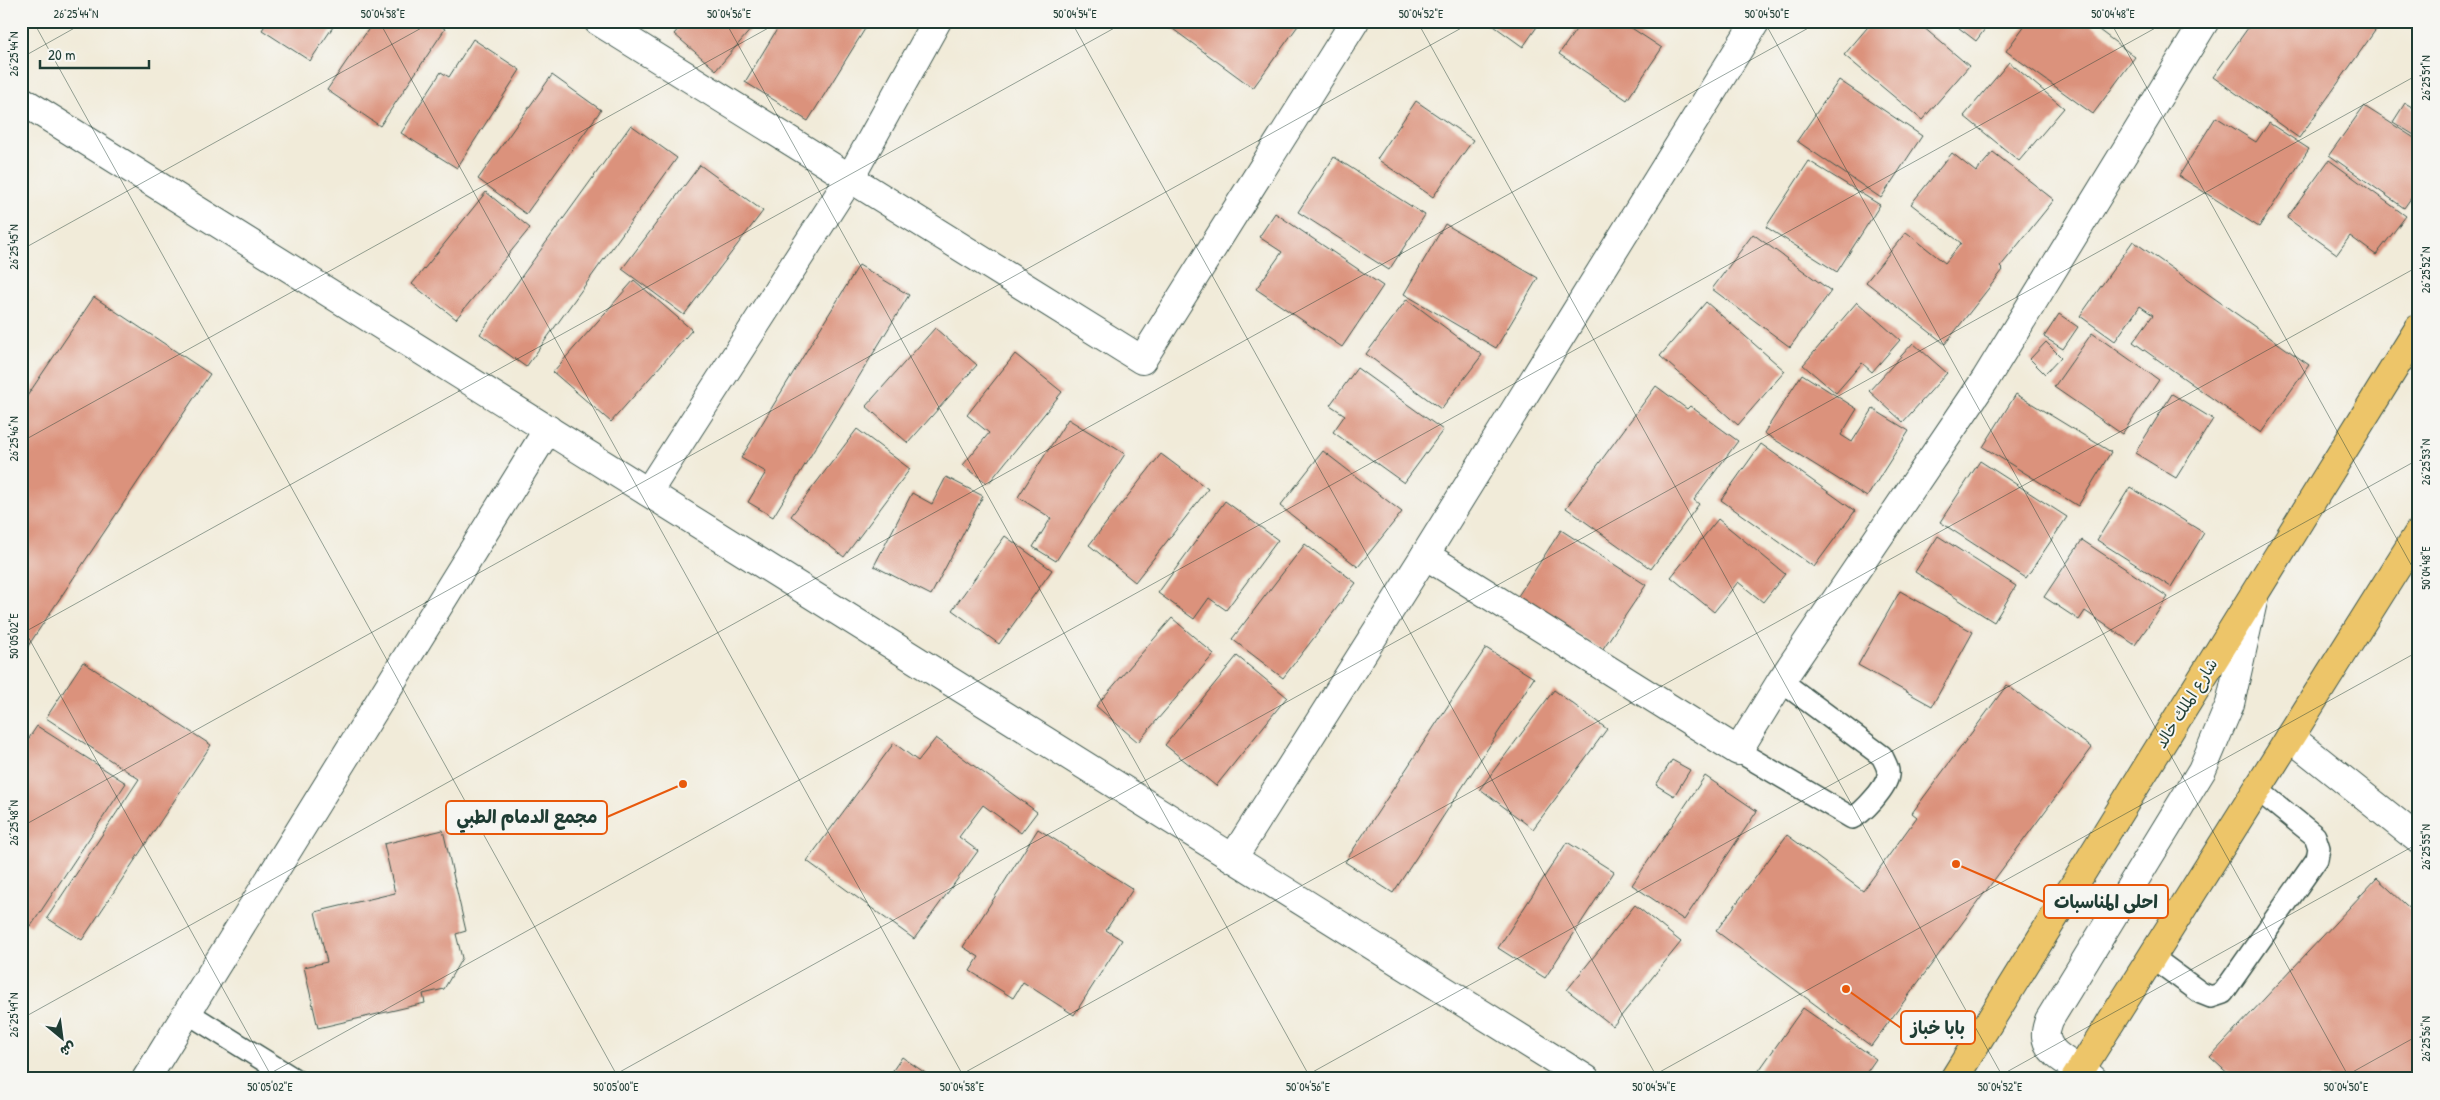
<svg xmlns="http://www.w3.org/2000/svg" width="2440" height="1100" font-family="'Patrick Hand','Playpen Sans Arabic',sans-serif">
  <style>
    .building { fill: #db927b }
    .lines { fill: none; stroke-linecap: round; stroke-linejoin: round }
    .service-casing { stroke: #3e574d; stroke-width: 24 }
    .minor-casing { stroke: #3e574d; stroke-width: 30 }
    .tertiary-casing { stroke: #3e574d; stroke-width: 30 }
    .primary-casing { stroke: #3e574d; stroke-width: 30 }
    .service { stroke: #fff; stroke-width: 21 }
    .minor { stroke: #fff; stroke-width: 28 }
    .tertiary { stroke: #fff; stroke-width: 28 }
    .primary { stroke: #edc569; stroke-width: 28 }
    .ticks { fill: none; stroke: #1f3d34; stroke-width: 1; stroke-opacity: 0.45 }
    .labels { text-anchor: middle; stroke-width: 4; stroke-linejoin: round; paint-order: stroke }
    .street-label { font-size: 16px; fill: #1f3d34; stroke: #f6f6f2 }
    .leader { fill: none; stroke: #e8590c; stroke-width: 2 }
    .callout-dot { fill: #e8590c; stroke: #f6f6f2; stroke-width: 2 }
    .callout { fill: #f6f6f2; stroke: #e8590c; stroke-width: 2 }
    .callout-label { font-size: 18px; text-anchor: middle; font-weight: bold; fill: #1f3d34 }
    .neatline { fill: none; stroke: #1f3d34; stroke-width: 2 }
    .ticks-label { font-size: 12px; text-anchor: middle; fill: #1f3d34 }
  </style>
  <rect width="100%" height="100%" fill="#f6f6f2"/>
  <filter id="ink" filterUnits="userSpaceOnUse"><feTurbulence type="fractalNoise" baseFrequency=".02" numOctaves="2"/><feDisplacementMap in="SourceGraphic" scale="10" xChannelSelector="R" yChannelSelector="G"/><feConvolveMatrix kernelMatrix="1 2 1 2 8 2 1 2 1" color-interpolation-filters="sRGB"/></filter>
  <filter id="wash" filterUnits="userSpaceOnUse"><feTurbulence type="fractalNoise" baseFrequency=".0096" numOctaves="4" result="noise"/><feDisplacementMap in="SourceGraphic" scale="20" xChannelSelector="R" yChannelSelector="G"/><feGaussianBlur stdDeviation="1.12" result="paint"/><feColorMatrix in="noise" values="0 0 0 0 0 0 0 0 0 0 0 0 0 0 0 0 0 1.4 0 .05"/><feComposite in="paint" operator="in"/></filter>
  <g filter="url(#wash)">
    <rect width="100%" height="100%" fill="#f1ebd9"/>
    <g id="blocks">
      <!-- building -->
      <g class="building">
        <polygon points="268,21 337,21 310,61 262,30"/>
        <polygon points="374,21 434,21 445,29 380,126 327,90"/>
        <polygon points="685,21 758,21 716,70 674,34"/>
        <polygon points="782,21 863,21 868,24 808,121 745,82"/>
        <polygon points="1162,21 1297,21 1300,23 1253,88"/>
        <polygon points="1487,21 1541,21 1523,47"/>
        <polygon points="1582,21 1621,21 1662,48 1627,100 1559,54"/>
        <polygon points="1873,21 1916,21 1969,66 1922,120 1844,55"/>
        <polygon points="1950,21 1991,21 1976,41"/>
        <polygon points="2028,21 2087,21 2135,57 2093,114 2006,51"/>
        <polygon points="2253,21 2382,21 2299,138 2213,77"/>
        <polygon points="473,39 520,70 457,168 401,133 441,72 449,77"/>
        <polygon points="2009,62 2064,108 2019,161 1964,116"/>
        <polygon points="552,75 601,110 526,214 478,179"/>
        <polygon points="1839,80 1922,136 1881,198 1797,141"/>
        <polygon points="1416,101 1473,140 1433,197 1377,159"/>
        <polygon points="2405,103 2419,111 2419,138 2393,122"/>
        <polygon points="2364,106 2419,141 2419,187 2404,208 2329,155"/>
        <polygon points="2216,117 2256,142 2269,123 2309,149 2259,227 2179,176"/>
        <polygon points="631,125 677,158 526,367 480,334"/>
        <polygon points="1993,152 2054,200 2000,267 2003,270 1945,344 1866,282 1906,232 1945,263 1961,243 1911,204 1952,153 1976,172"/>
        <polygon points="1334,157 1425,215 1389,270 1298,212"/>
        <polygon points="2329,160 2406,216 2376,255 2350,236 2337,254 2287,218"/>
        <polygon points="1809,161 1880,205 1837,272 1766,227"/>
        <polygon points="700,165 763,211 684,315 622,269"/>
        <polygon points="486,192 530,228 456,319 412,284"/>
        <polygon points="1275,213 1383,286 1342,347 1256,289 1282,252 1259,237"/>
        <polygon points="1445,224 1538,278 1496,348 1404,294"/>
        <polygon points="1753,234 1831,291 1790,347 1712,289"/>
        <polygon points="2133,241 2309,365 2261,433 2133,342 2153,315 2140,306 2115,341 2080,316"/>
        <polygon points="859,265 909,295 773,517 748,502 766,472 741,458"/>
        <polygon points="634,280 692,330 611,422 553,372"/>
        <polygon points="94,297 210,374 26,649 21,646 21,405"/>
        <polygon points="1407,299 1482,355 1441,409 1366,354"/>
        <polygon points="1706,302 1785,371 1738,425 1660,356"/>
        <polygon points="1857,302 1900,340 1872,372 1862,363 1836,393 1803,365"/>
        <polygon points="2059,314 2078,327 2063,349 2044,337"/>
        <polygon points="935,328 977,365 908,443 866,406"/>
        <polygon points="2092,333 2159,380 2122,434 2054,387"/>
        <polygon points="2046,342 2061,357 2045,374 2030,359"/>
        <polygon points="1913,343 1947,373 1903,422 1869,391"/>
        <polygon points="1015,354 1062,392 988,484 963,465 989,433 967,415"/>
        <polygon points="1357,368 1443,430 1404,483 1333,432 1345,415 1330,405"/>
        <polygon points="1802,374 1857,409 1841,435 1852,442 1873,409 1909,431 1867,497 1764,433"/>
        <polygon points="1656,386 1687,409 1690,406 1738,441 1694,500 1699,504 1651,569 1566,508"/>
        <polygon points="2016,394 2111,452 2078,506 1983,447"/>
        <polygon points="2172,394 2213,419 2176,478 2135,453"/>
        <polygon points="1068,419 1125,454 1056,561 1033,547 1051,518 1018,497"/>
        <polygon points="857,429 910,469 844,557 791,516"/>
        <polygon points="1761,444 1855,511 1814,567 1721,500"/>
        <polygon points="1323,451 1402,512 1358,567 1280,506"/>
        <polygon points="1161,454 1208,489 1135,582 1089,545"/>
        <polygon points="1980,461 2067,517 2026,578 1940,522"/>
        <polygon points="946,477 983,496 931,595 874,566 912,493 932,504"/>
        <polygon points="2130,487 2204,533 2171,587 2097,540"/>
        <polygon points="1225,501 1278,540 1226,610 1209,598 1194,619 1158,593"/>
        <polygon points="1718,519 1785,574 1763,602 1738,582 1714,612 1671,577"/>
        <polygon points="1561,530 1646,585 1602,650 1518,596"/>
        <polygon points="1005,536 1052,570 999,644 952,610"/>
        <polygon points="1938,536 2016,586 1994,622 1915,572"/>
        <polygon points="2082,540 2168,597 2135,645 2085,611 2079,620 2044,597"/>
        <polygon points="1305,544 1356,583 1283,678 1232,639"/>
        <polygon points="1900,591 1973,632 1932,706 1858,665"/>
        <polygon points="1172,618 1214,654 1138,742 1096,706"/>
        <polygon points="1486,648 1534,678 1393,893 1345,862"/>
        <polygon points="1237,656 1287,697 1216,786 1165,745"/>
        <polygon points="83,662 211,745 82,940 47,918 139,779 46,718"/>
        <polygon points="2007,685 2092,748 1871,1046 1716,931 1787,835 1863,891 1917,817 1912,813"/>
        <polygon points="1554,690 1607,729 1533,829 1480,789"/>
        <polygon points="37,726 126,783 31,926 21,920 21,750"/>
        <polygon points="936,738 1037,812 1021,833 983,805 959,837 978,851 914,939 807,861 894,743 918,761"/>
        <polygon points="1672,760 1690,770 1674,796 1656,785"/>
        <polygon points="1705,776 1757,811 1684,920 1632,885"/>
        <polygon points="1038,829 1133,889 1106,930 1122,940 1074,1015 1023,982 1013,998 970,971 979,957 963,947"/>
        <polygon points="443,830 466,931 456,934 462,958 444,989 423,994 425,1003 318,1028 304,967 327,962 315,912 395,893 384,844"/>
        <polygon points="1567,842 1614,872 1545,978 1498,948"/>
        <polygon points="2377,878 2419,917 2419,1079 2234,1079 2210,1057"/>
        <polygon points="1635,905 1681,942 1613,1026 1567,990"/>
        <polygon points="1803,1008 1876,1059 1862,1079 1753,1079"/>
        <polygon points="902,1057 934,1079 887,1079"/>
      </g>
    </g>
  </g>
  <g filter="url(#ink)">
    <use href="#blocks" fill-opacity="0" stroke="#3e574d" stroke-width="1"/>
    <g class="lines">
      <defs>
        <g id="service">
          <path d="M1738,751L1852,818C1862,814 1887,787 1888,775C1889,768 1885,763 1882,756L1781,681"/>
          <polyline points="2152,957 2201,993 2211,997 2223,993 2317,859 2319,848 2315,836 2258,790"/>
          <polyline points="188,1013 294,1079"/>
        </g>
        <g id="minor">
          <polyline points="598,21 1142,360 1355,21"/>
          <polyline points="21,100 1586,1079"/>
          <polyline points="648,492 850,178 937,21"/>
          <polyline points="1425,555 1738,751 1781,681 1985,380 2205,21"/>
          <polyline points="2290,737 2419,840"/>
          <polyline points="1233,858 1425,555 1756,21"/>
          <polyline points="146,1079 548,429"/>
        </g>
        <path id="tertiary" d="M2093,1079C2078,1066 2048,1057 2046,1036C2045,1031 2048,1024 2049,1020L2202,770L2230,704L2254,597"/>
        <g id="primary">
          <polyline points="1954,1079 2419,328"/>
          <polyline points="2075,1079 2419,532"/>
        </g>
      </defs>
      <!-- service casing -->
      <use href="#service" class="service-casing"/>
      <!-- minor casing -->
      <use href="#minor" class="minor-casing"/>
      <!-- tertiary casing -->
      <use href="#tertiary" class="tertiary-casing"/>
      <!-- primary casing -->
      <use href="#primary" class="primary-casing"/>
      <!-- service -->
      <use href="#service" class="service"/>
      <!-- minor -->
      <use href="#minor" class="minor"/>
      <!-- tertiary -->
      <use href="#tertiary" class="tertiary"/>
      <!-- primary -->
      <use href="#primary" class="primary"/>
    </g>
  </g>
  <!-- ticks -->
  <path class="ticks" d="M33,21L619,1079M379,21L965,1079M725,21L1311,1079M1071,21L1658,1079M1417,21L2004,1079M1764,21L2350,1079M2110,21L2419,579M21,58L87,21M21,250L434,21M21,442L781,21M21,624L273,1079M21,634L1127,21M21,827L1474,21M21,1019L1821,21M260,1079L2168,21M607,1079L2419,74M953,1079L2419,266M1300,1079L2419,459M1647,1079L2419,651M1994,1079L2419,843M2340,1079L2419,1035"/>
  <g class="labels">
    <!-- street labels -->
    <g class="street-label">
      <text transform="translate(2186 703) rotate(-58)" y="6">شارع الملك خالد</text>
    </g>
  </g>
  <!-- callouts -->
  <path class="leader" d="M683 784L607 817M1956 864L2044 902M1846 989L1901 1028"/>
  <g class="callout-dot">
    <circle cx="683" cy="784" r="5"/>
    <circle cx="1956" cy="864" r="5"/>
    <circle cx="1846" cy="989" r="5"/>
  </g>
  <g class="callout">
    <rect x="446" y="801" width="161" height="33" rx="5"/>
    <rect x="2044" y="885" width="124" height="33" rx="5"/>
    <rect x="1901" y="1011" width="74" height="33" rx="5"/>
  </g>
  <g class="callout-label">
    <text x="527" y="823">مجمع الدمام الطبي</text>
    <text x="2106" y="908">احلى المناسبات</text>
    <text x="1938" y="1034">بابا خباز</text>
  </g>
  <!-- margin -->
  <rect width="2440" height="1100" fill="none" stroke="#f6f6f2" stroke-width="55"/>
  <!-- north arrow -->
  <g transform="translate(62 1038) rotate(151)" stroke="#f6f6f2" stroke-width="4" paint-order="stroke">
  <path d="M0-4L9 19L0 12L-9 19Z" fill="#1f3d34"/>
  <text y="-8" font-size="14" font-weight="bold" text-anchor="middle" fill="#1f3d34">ش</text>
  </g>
  <!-- scale -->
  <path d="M40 60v8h109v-8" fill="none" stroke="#1f3d34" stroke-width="2.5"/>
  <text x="48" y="60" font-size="15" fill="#1f3d34" stroke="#f6f6f2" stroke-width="4" paint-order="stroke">20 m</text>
  <rect x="28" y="28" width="2384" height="1044" class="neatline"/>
  <g class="ticks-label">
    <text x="76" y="18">26°25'44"N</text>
    <text x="383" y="18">50°04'58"E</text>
    <text x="729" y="18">50°04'56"E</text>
    <text x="1075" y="18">50°04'54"E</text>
    <text x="1421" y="18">50°04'52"E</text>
    <text x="1767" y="18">50°04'50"E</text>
    <text x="2113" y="18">50°04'48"E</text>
    <text transform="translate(14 54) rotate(-90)" y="4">26°25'44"N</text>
    <text transform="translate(2426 78) rotate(-90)" y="4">26°25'51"N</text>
    <text transform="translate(14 247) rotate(-90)" y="4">26°25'45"N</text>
    <text transform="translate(2426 270) rotate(-90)" y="4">26°25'52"N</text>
    <text transform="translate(14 439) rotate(-90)" y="4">26°25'46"N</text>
    <text transform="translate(2426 462) rotate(-90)" y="4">26°25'53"N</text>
    <text transform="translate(2426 568) rotate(-90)" y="4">50°04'48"E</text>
    <text transform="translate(14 636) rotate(-90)" y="4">50°05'02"E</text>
    <text transform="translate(14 823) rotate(-90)" y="4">26°25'48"N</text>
    <text transform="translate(2426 847) rotate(-90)" y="4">26°25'55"N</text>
    <text transform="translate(14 1015) rotate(-90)" y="4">26°25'49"N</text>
    <text transform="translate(2426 1039) rotate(-90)" y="4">26°25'56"N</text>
    <text x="270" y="1091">50°05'02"E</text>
    <text x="616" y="1091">50°05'00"E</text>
    <text x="962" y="1091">50°04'58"E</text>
    <text x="1308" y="1091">50°04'56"E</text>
    <text x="1654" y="1091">50°04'54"E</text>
    <text x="2000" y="1091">50°04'52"E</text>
    <text x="2346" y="1091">50°04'50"E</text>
  </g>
</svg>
